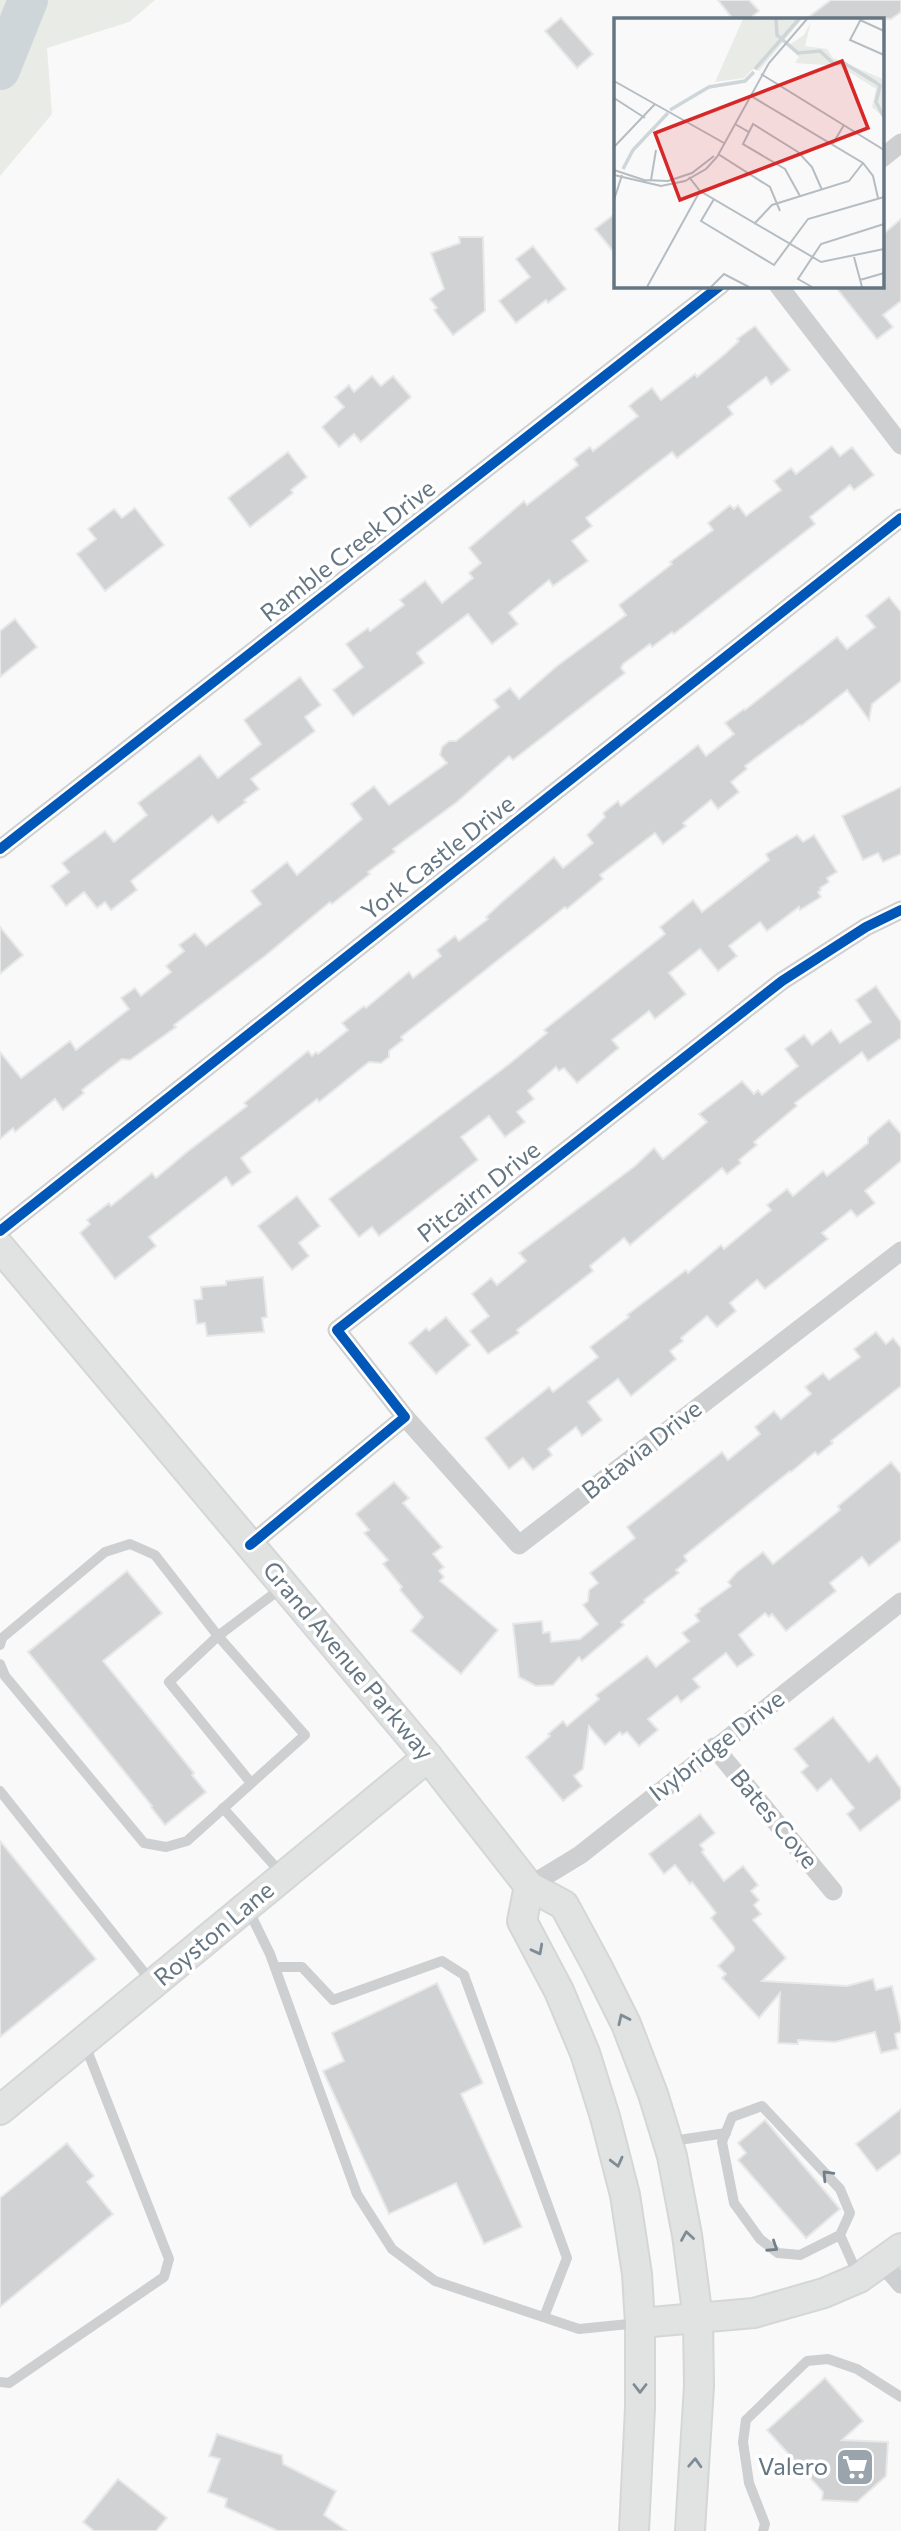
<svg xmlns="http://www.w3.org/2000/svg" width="901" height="2531" font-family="Commissioner,sans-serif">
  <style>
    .green { fill: #e8ebe6 }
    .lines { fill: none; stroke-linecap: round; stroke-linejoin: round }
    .river { stroke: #ced6d9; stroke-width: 40 }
    .building { fill: #d0d2d3; stroke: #e8e8e8; stroke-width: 2 }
    .secondary-casing { stroke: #d5d6d7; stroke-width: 32 }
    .lane { stroke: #cecfd0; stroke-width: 10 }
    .street { stroke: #cecfd0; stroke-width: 19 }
    .secondary { stroke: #e1e2e2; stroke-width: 28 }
    .cycleway-casing { stroke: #fff; stroke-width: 15 }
    .cycleway { stroke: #0057b8; stroke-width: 10 }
    .oneway { stroke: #7e8c96 }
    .oneway2 { stroke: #707f8b }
    .labels { text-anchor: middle; stroke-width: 7; stroke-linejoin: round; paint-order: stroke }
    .street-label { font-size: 24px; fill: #657683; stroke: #fff }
    .poi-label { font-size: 24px; fill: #657683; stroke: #fff; text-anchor: end }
    .inset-river { fill: none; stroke: #ced6d9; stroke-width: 3.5 }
    .inset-road { fill: none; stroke: #b5bdc3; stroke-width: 2 }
    .view { fill: #d62828; fill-opacity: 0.15; stroke: #d62828; stroke-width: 3.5 }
    .inset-edge { fill: none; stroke: #657683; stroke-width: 3.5 }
  </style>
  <rect width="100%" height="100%" fill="#f9f9f9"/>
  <!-- green -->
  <polygon class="green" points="0,0 155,0 129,22 47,48 52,114 0,176"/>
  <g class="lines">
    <!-- river -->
    <polyline class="river" points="0,70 28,0"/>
  </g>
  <!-- building -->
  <g class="building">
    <polygon points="718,0 749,0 759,11 749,19 733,19"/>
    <polygon points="831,0 901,0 901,12 891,19 806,19"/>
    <polygon points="561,18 593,54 577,68 545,31"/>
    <polygon points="616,213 616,255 595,229"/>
    <polygon points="901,219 901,301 883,315 893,327 877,339 834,285 882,285 882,235"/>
    <polygon points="459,237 483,237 485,311 453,335 434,310 437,308 430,299 444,289 431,253 460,243"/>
    <polygon points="533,246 566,289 548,303 546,300 516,323 499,301 530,277 516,259"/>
    <polygon points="755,326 790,370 771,385 766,377 728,407 733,414 677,458 672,452 586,518 592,526 572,541 588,561 553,586 549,580 509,613 518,624 492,644 468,614 417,653 424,663 353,716 333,690 363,667 346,644 368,628 370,631 404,605 400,600 425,581 442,603 473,578 469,573 481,563 469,548 524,501 527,505 578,465 574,459 590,447 593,451 638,416 629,406 636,400 652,388 661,400 695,374 697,377 725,354 739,341 737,339"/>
    <polygon points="372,376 381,386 393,376 411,397 361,442 354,434 339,447 322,427 344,407 335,397 349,385 354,392"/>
    <polygon points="832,446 840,456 852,447 874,475 854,490 850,485 810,517 815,524 674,634 672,632 652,647 650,644 623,664 621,668 625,673 513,760 509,756 457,802 393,849 395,852 368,872 370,874 332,904 330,902 265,956 174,1025 176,1027 130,1060 122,1059 82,1090 84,1093 63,1110 55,1099 15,1132 13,1128 0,1139 0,1052 21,1078 70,1041 76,1050 129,1009 121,998 135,988 141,996 171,972 166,966 184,951 179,945 195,933 206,946 261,904 251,891 287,862 297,875 362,819 351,804 374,786 389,805 447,763 440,755 442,747 449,741 456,741 499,707 494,700 510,688 519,699 557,666 626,615 619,605 672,564 670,562 713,530 708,523 730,505 734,509 738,505 746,516 781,490 774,481 791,468 796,474"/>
    <polygon points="288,452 307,477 291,490 293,493 250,527 228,498"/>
    <polygon points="135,508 164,545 105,591 77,554 96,539 88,529 114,509 122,518"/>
    <polygon points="889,597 901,612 901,681 872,704 869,720 847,690 801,726 800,725 745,766 747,769 731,782 739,792 718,809 711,800 683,823 686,826 663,844 655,833 600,875 603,879 567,909 565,907 401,1037 403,1040 389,1051 389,1057 381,1063 369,1062 319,1102 317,1099 241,1158 251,1172 232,1186 226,1177 149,1237 156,1246 115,1279 80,1233 90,1224 87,1220 109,1203 111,1206 152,1173 156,1178 187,1152 247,1106 244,1103 308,1051 312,1056 316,1052 318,1054 348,1030 342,1023 364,1006 366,1008 409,972 413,978 441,956 437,950 455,936 459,941 488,919 486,917 501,903 554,857 563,868 593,843 587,835 605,817 603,813 618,801 621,806 698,745 706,756 734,734 725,723 744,709 745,710 837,637 847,649 875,627 866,616"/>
    <polygon points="15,619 37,647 0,677 0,631"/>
    <polygon points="300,677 321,705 305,717 315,731 251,779 259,789 244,800 246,802 218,823 212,816 131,881 137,890 111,910 105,902 97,908 84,892 66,906 51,886 69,872 62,863 105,831 114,842 147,815 138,803 200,755 218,778 261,744 244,720"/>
    <polygon points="901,787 901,854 883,862 878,853 863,860 842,816"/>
    <polygon points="797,835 803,842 814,835 837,872 827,878 829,882 820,888 821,890 818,892 821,897 800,910 799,907 767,931 760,922 729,946 737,956 718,971 700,949 669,973 686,994 655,1019 649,1011 612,1040 619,1048 577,1083 564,1068 559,1071 556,1067 528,1091 534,1099 517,1112 525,1122 505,1137 489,1116 461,1137 478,1160 379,1236 372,1227 359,1237 329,1199 508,1065 547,1033 544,1030 665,934 660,927 693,900 702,912 769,860 766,854"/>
    <polygon points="0,927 23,955 0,974"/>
    <polygon points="876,986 901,1022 901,1038 868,1061 862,1052 795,1103 797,1106 754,1142 757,1145 739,1160 741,1163 727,1174 722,1168 630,1245 624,1238 590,1266 593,1271 517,1330 519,1333 488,1354 470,1331 489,1316 472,1294 491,1278 497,1285 526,1261 519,1253 635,1166 654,1148 663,1159 707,1122 699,1114 742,1081 754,1094 758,1090 762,1095 798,1066 785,1049 804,1035 812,1045 831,1030 840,1043 871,1022 856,1000"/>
    <polygon points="889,1120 901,1134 901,1161 865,1191 875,1203 857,1217 851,1210 822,1233 828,1239 765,1289 757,1280 730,1303 736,1311 717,1327 707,1316 681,1338 683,1341 670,1351 676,1359 631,1396 618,1379 588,1402 602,1420 582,1436 576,1427 548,1449 552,1455 533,1470 523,1458 509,1469 485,1438 549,1387 553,1392 598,1357 590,1347 629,1317 627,1315 686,1270 688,1273 721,1245 724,1249 771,1210 767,1205 787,1189 793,1196 823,1171 827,1176 868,1143 868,1138"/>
    <polygon points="297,1196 320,1226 299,1243 309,1256 292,1270 258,1226"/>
    <polygon points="263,1277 267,1317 262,1318 264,1332 207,1336 205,1323 197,1324 194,1300 202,1299 201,1287 226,1285 226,1281"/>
    <polygon points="446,1317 470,1345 436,1374 409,1343 426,1328 429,1331"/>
    <polygon points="876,1332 886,1344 893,1338 901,1348 901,1386 831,1441 833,1443 818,1455 815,1452 791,1472 790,1471 684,1556 687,1561 676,1570 679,1573 644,1600 645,1602 621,1622 624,1625 582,1661 579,1657 553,1685 536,1686 519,1677 513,1624 542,1621 543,1633 550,1632 551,1642 580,1639 598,1624 583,1605 588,1601 589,1590 598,1583 590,1573 635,1538 627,1527 722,1452 728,1460 760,1434 755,1427 774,1411 781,1419 811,1394 805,1387 823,1373 829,1380 860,1357 854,1349"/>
    <polygon points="891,1462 901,1474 901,1540 869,1566 862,1557 830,1583 836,1591 786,1631 772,1614 769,1617 765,1613 739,1635 754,1655 737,1667 726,1653 693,1679 700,1687 681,1702 677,1696 648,1719 658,1730 639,1746 627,1732 622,1735 620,1732 605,1745 589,1726 583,1769 574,1776 582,1786 563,1801 526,1757 550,1736 548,1734 563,1721 567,1726 599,1699 596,1695 647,1656 656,1667 689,1641 682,1633 699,1621 695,1615 700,1611 699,1609 731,1586 728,1582 737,1572 763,1552 773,1564 840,1510 838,1506"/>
    <polygon points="394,1482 409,1498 403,1503 442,1547 433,1554 444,1567 439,1571 444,1577 440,1581 498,1630 461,1674 411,1631 423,1617 400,1590 402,1587 383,1564 388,1560 364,1533 369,1530 356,1514"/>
    <polygon points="127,1571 162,1613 103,1661 194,1773 192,1775 206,1792 165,1825 151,1807 152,1806 28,1652"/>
    <polygon points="833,1717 869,1762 877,1755 901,1789 901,1799 860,1831 847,1814 854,1808 831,1779 817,1791 801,1772 808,1766 794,1749"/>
    <polygon points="700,1814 715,1833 700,1845 704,1850 702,1852 724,1881 743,1866 758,1885 751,1891 759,1900 754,1905 761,1914 753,1920 786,1958 762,1981 847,1986 873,1979 876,1990 892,1986 901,2025 901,2032 895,2034 898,2049 881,2053 875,2032 835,2042 798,2040 798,2044 778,2043 780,1993 759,2018 722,1978 726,1974 718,1966 734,1950 734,1947 711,1918 716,1913 692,1882 690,1884 675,1865 664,1874 649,1854"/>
    <polygon points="0,1841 96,1959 0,2037"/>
    <polygon points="437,1983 483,2083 461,2094 522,2227 484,2244 456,2183 389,2214 323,2071 344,2061 332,2033"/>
    <polygon points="901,2109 901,2153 877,2171 856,2144"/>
    <polygon points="765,2120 840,2209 806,2238 738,2160 746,2153 738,2143"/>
    <polygon points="67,2143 94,2176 87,2182 113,2214 0,2307 0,2198"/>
    <polygon points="825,2378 863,2421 842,2440 888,2442 886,2476 857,2502 822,2500 823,2492 767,2430"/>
    <polygon points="217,2434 282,2455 283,2464 336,2491 324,2515 347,2531 278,2531 225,2507 227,2499 208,2492 220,2459 209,2456"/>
    <polygon points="118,2479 167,2518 156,2531 94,2531 83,2522"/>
  </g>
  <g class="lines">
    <defs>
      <g id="secondary">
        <polyline points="0,1247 428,1757 529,1886 564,1905 597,1966 626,2024 653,2094 672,2156 687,2235 698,2319 699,2386 690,2531"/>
        <polyline points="529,1886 522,1921 559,1991 585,2053 605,2117 625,2195 637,2274 640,2323 640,2408 634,2531"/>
        <polyline points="0,2110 428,1757"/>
        <polyline points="640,2323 754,2313 824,2293 859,2278 901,2248"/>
      </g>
    </defs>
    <!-- secondary casing -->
    <use href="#secondary" class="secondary-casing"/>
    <!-- lane -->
    <g class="lane">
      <polyline points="0,1645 2,1638 105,1552 130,1544 155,1555 218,1636 305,1735 187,1841 166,1847 144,1843 5,1676 0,1664"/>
      <polyline points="251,1783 169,1682 218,1636 283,1587"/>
      <polyline points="0,1791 151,1981"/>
      <polyline points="223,1808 281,1873"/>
      <polyline points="248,1909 270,1954 357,2194 392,2249 435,2281 579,2329 639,2323"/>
      <polyline points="275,1967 302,1967 333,2000 442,1961 464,1975 567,2258 544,2317"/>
      <polyline points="672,2141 726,2133"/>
      <polyline points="840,2235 800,2255 778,2253 760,2239 734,2203 722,2142 732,2117 762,2106 840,2189 850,2213 840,2235 858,2275"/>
      <polyline points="0,2382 9,2383 164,2277 169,2259 85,2045"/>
      <polyline points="763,2531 765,2524 749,2483 743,2442 746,2420 807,2361 828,2359 857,2369 901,2397"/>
    </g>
    <!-- street -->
    <g class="street">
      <polyline points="882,158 901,143"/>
      <polyline points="778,285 901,445"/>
      <polyline points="0,849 721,285"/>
      <polyline points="0,1231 901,518"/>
      <polyline points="405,1417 519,1545 901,1251"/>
      <polyline points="250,1545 405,1417 337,1330 782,981 866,927 901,910"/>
      <polyline points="714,1747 833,1891"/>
      <polyline points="529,1886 580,1855 901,1602"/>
      <polyline points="883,2263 901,2284"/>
    </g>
    <!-- secondary -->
    <use href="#secondary" class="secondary"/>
    <defs>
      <g id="cycleway">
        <polyline points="0,849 721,285"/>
        <polyline points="0,1231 901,518"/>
        <polyline points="250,1545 405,1417 337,1330 782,981 866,927 901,910"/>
      </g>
    </defs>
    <!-- cycleway casing -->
    <use href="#cycleway" class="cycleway-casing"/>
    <!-- cycleway -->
    <use href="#cycleway" class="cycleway"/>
  </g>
  <!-- one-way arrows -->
  <defs><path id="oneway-chevron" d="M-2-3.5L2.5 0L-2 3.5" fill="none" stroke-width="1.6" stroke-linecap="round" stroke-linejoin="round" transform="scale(1.75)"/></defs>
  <g class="oneway">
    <use href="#oneway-chevron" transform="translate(538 1950) rotate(62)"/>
    <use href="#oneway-chevron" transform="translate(623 2019) rotate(-115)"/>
    <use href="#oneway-chevron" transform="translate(617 2162) rotate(76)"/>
    <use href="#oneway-chevron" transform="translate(687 2236) rotate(-99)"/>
    <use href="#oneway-chevron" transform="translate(640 2388) rotate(90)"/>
    <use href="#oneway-chevron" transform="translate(695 2463) rotate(-87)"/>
  </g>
  <g class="oneway2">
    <use href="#oneway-chevron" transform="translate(827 2175) rotate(-133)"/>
    <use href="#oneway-chevron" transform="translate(773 2247) rotate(33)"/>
  </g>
  <!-- icons -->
  <defs>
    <symbol id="supermarket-square" viewBox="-11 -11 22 22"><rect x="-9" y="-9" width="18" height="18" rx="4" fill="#99a4ac" stroke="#fff"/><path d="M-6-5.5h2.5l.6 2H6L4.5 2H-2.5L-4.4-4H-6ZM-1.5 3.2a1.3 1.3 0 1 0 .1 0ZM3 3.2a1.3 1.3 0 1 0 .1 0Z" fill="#fff"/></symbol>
  </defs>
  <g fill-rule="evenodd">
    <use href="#supermarket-square" x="833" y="2445" width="44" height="44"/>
  </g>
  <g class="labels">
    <!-- street labels -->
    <g class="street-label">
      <text transform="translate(348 551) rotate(-38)" y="8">Ramble Creek Drive</text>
      <text transform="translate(438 858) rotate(-38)" y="8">York Castle Drive</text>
      <text transform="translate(479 1192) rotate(-38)" y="8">Pitcairn Drive</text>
      <text transform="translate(642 1450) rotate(-38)" y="8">Batavia Drive</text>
      <text transform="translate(348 1661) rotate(50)" y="8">Grand Avenue Parkway</text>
      <text transform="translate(717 1746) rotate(-38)" y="8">Ivybridge Drive</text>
      <text transform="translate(774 1819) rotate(50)" y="8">Bates Cove</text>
      <text transform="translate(214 1934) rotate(-40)" y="8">Royston Lane</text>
    </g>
    <!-- poi labels -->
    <g class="poi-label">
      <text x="828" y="2475">Valero</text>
    </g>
  </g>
  <!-- overview -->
  <g transform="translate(614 18)">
    <rect width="270" height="270" fill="#f9f9f9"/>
    <path d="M129,1H188L145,53L139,51L130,60L101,64ZM197,4L191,28L213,31L219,40L269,61V99L258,89L262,71L226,48L181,45L185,39L173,28L190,17Z" fill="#e8ebe6"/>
    <path class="inset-river" d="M162,1L163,17L184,35L206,33L219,45H230L261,64L266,68L262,84L270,99M141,51L185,1M56,92L95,69L131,63L140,54M9,151L19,132L54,95"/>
    <path class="inset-road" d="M247,1L236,22L270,37M246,2L270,13M147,56L270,132M0,63L110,125M137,78L249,145L259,158L264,180M0,80L31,100M121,106L135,114L139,106L184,134L198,149L208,172M135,114L129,126L171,151L186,178M218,127L230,107M0,129L41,86M104,136L156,169L166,193M0,152L30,162L54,163L78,155L100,138M0,157L47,168L71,163L92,151L103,139L155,45L193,1M75,159L86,173L207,244L270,231M37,162L42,132M100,181L87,203L160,247L194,201L270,179M0,182L8,157M140,206L158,187L235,163L249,145M240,239L248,269M246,262L270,255M33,269L86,173M97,269L110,256L135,269M198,269L184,261L207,226L270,206"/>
    <path class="view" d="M228,43L254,110L66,182L41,115Z"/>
    <rect width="270" height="270" class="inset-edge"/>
  </g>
</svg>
